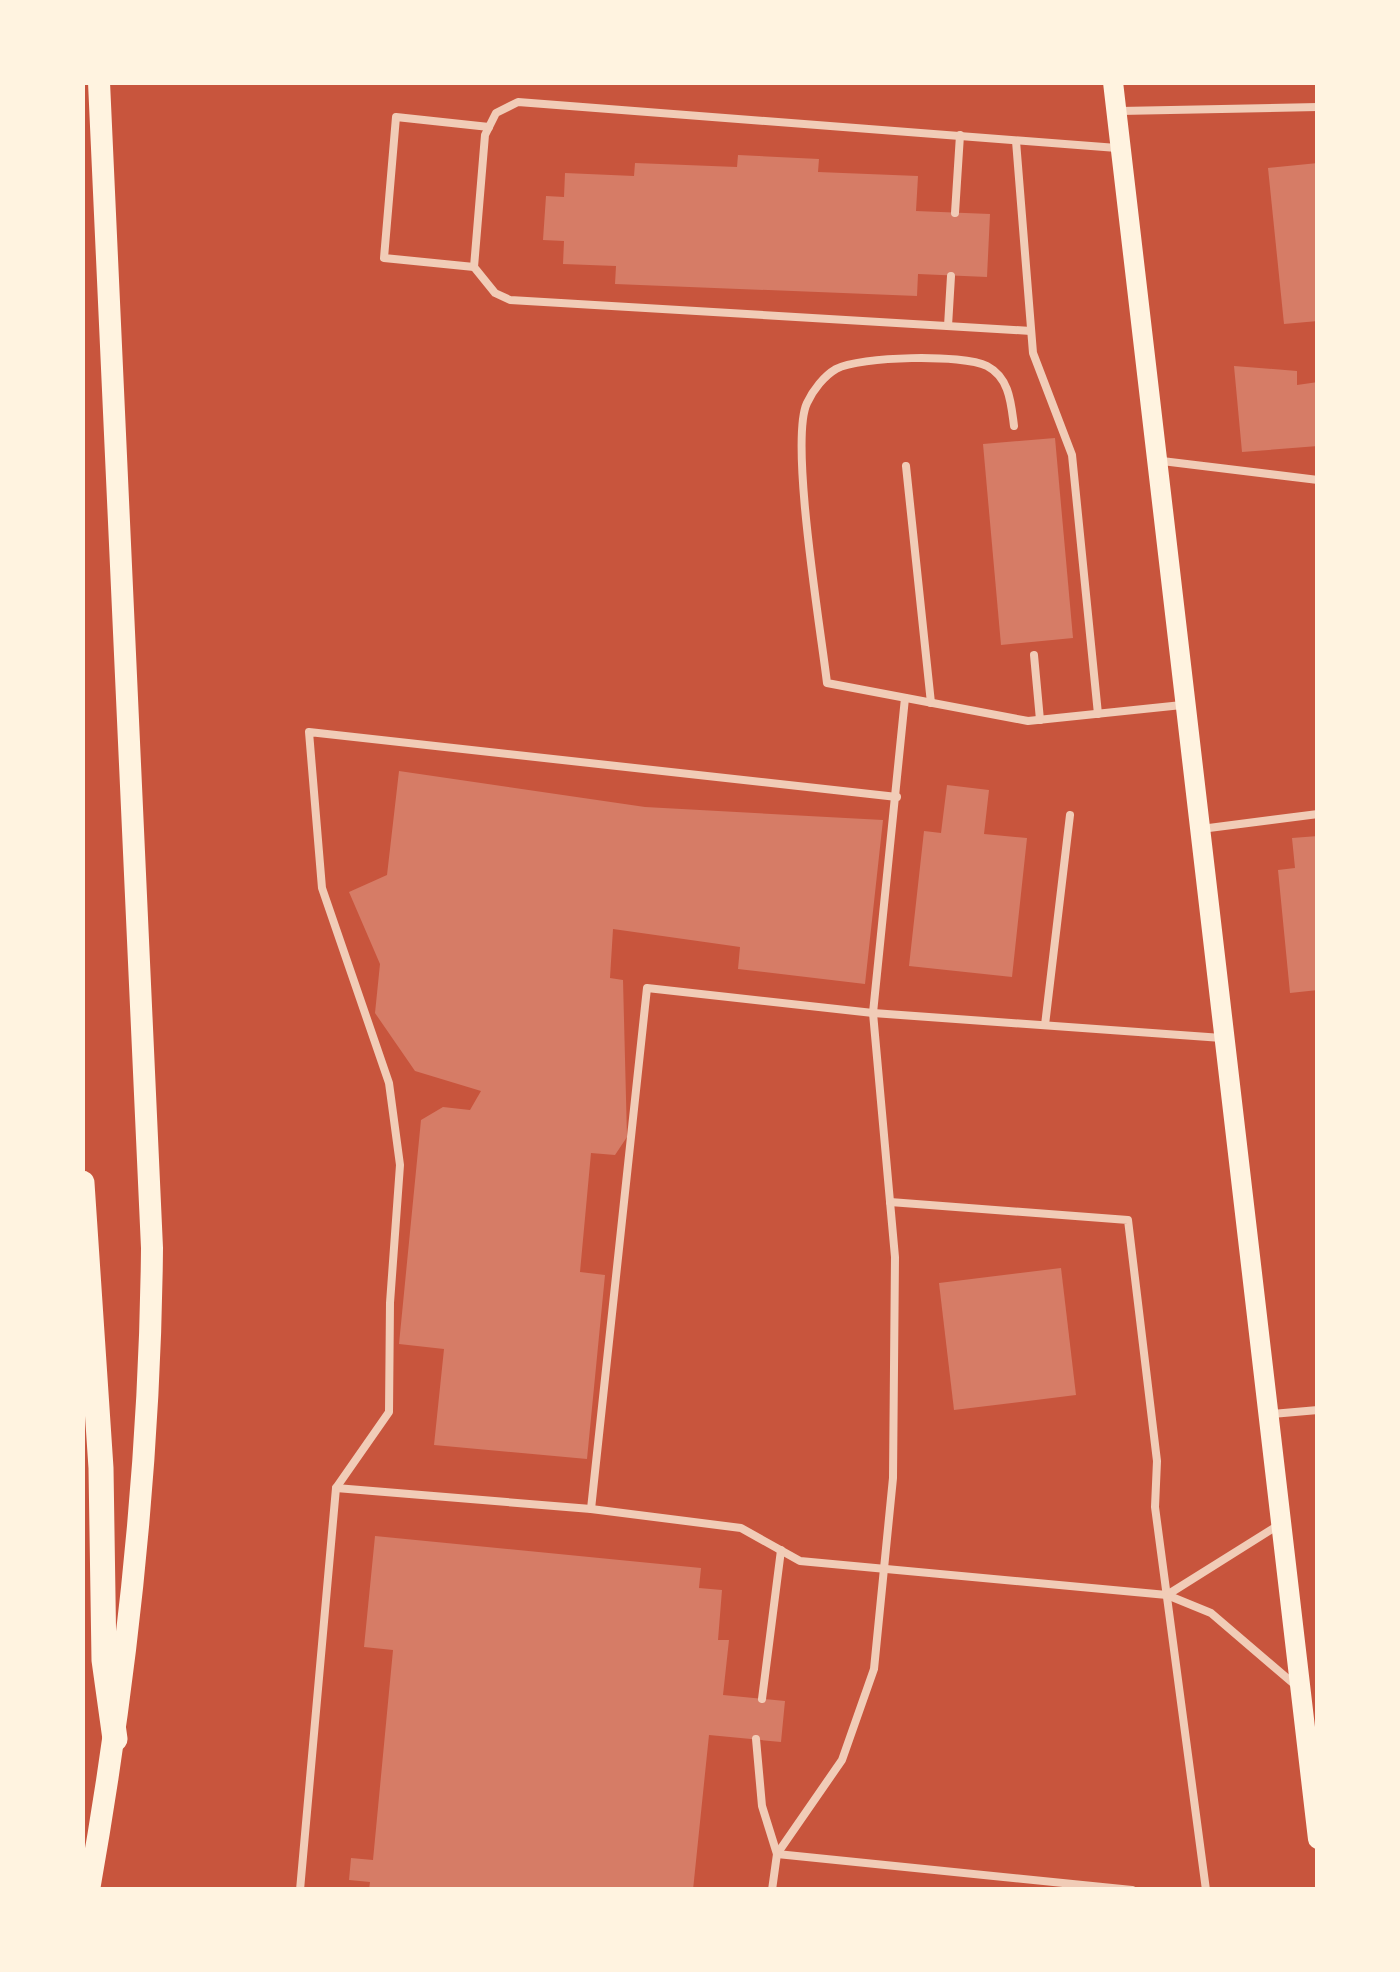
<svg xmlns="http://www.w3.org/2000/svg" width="1400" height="1972" font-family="Commissioner,sans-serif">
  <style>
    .building { fill: #d67c66 }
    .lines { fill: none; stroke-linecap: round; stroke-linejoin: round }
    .service { stroke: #f1ccb7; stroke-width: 8 }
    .secondary { stroke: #fff3e0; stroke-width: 20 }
    .primary { stroke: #fff3e0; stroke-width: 22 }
    .motorway { stroke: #fff3e0; stroke-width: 25 }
  </style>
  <rect width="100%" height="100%" fill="#c8553d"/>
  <!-- building -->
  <g class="building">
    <polygon points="738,155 819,159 818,172 918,176 916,211 990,214 987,277 918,274 917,296 615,284 616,266 563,264 564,241 543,240 546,196 564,197 565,173 634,176 635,163 737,167"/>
    <polygon points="1318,163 1318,321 1284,324 1268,168"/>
    <polygon points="1234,366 1297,371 1297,385 1318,382 1318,446 1242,452"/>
    <polygon points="1055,438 1073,638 1001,645 983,444"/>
    <polygon points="399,771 645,807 883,820 865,984 738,969 740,947 613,929 610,978 623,980 627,1137 615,1155 591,1153 580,1272 605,1275 587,1459 434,1445 444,1349 399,1344 421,1120 443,1107 470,1110 481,1091 415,1071 375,1013 380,964 349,892 387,875"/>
    <polygon points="947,785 989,790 984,834 1027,838 1012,977 909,966 924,831 941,833"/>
    <polygon points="1318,836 1318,990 1290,993 1278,870 1295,868 1292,838"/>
    <polygon points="1061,1268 1076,1395 954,1410 939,1283"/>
    <polygon points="375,1536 701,1568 699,1588 722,1590 718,1640 729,1640 723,1695 785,1701 781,1742 709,1735 693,1890 369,1890 370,1882 349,1880 351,1858 373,1860 393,1650 364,1647"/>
  </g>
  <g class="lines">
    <!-- service -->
    <g class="service">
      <polyline points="1120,111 1318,107"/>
      <polyline points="1016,141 1033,353 1072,455 1098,714"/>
      <polyline points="955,213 960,135"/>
      <polyline points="474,267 384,258 396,117 489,127"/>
      <polyline points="948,326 951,276"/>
      <polyline points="1031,331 510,300 495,293 474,267 485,135 496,113 518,102 1117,148"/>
      <path d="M1014,426C1011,404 1010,378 987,366C963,354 860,356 836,369C824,376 813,390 807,403C789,441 821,631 827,683L1028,721L1182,705"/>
      <polyline points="1162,461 1318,480"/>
      <polyline points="906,466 931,703"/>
      <polyline points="1034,655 1040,720"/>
      <polyline points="1201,829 1318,814"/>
      <polyline points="1045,1025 1070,815"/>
      <polyline points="890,1202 1128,1220 1157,1461 1155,1507 1206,1890"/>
      <polyline points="1272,1414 1318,1410"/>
      <polyline points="336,1488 591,1509 741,1528 800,1561 1167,1595 1211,1613 1294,1684"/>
      <polyline points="591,1509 647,988 873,1013 1222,1038"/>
      <polyline points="1167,1595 1277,1526"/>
      <polyline points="762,1699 781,1550"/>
      <polyline points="756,1739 762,1806 777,1854 1132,1890"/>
      <polyline points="300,1890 336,1488 389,1412 390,1303 400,1165 389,1083 322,888 309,732 897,797"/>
      <polyline points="772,1890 777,1854 842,1760 874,1669 893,1478 895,1257 873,1013 905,698"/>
    </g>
    <!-- secondary -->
    <polyline class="secondary" points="1113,82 1318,1839"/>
    <!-- primary -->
    <path class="primary" d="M89,1890C127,1676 150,1465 152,1248L99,82"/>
    <!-- motorway -->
    <polyline class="motorway" points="82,1183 101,1468 104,1660 115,1739"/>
  </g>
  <!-- border -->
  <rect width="1400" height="1972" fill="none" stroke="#fff3e0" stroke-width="170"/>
</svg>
